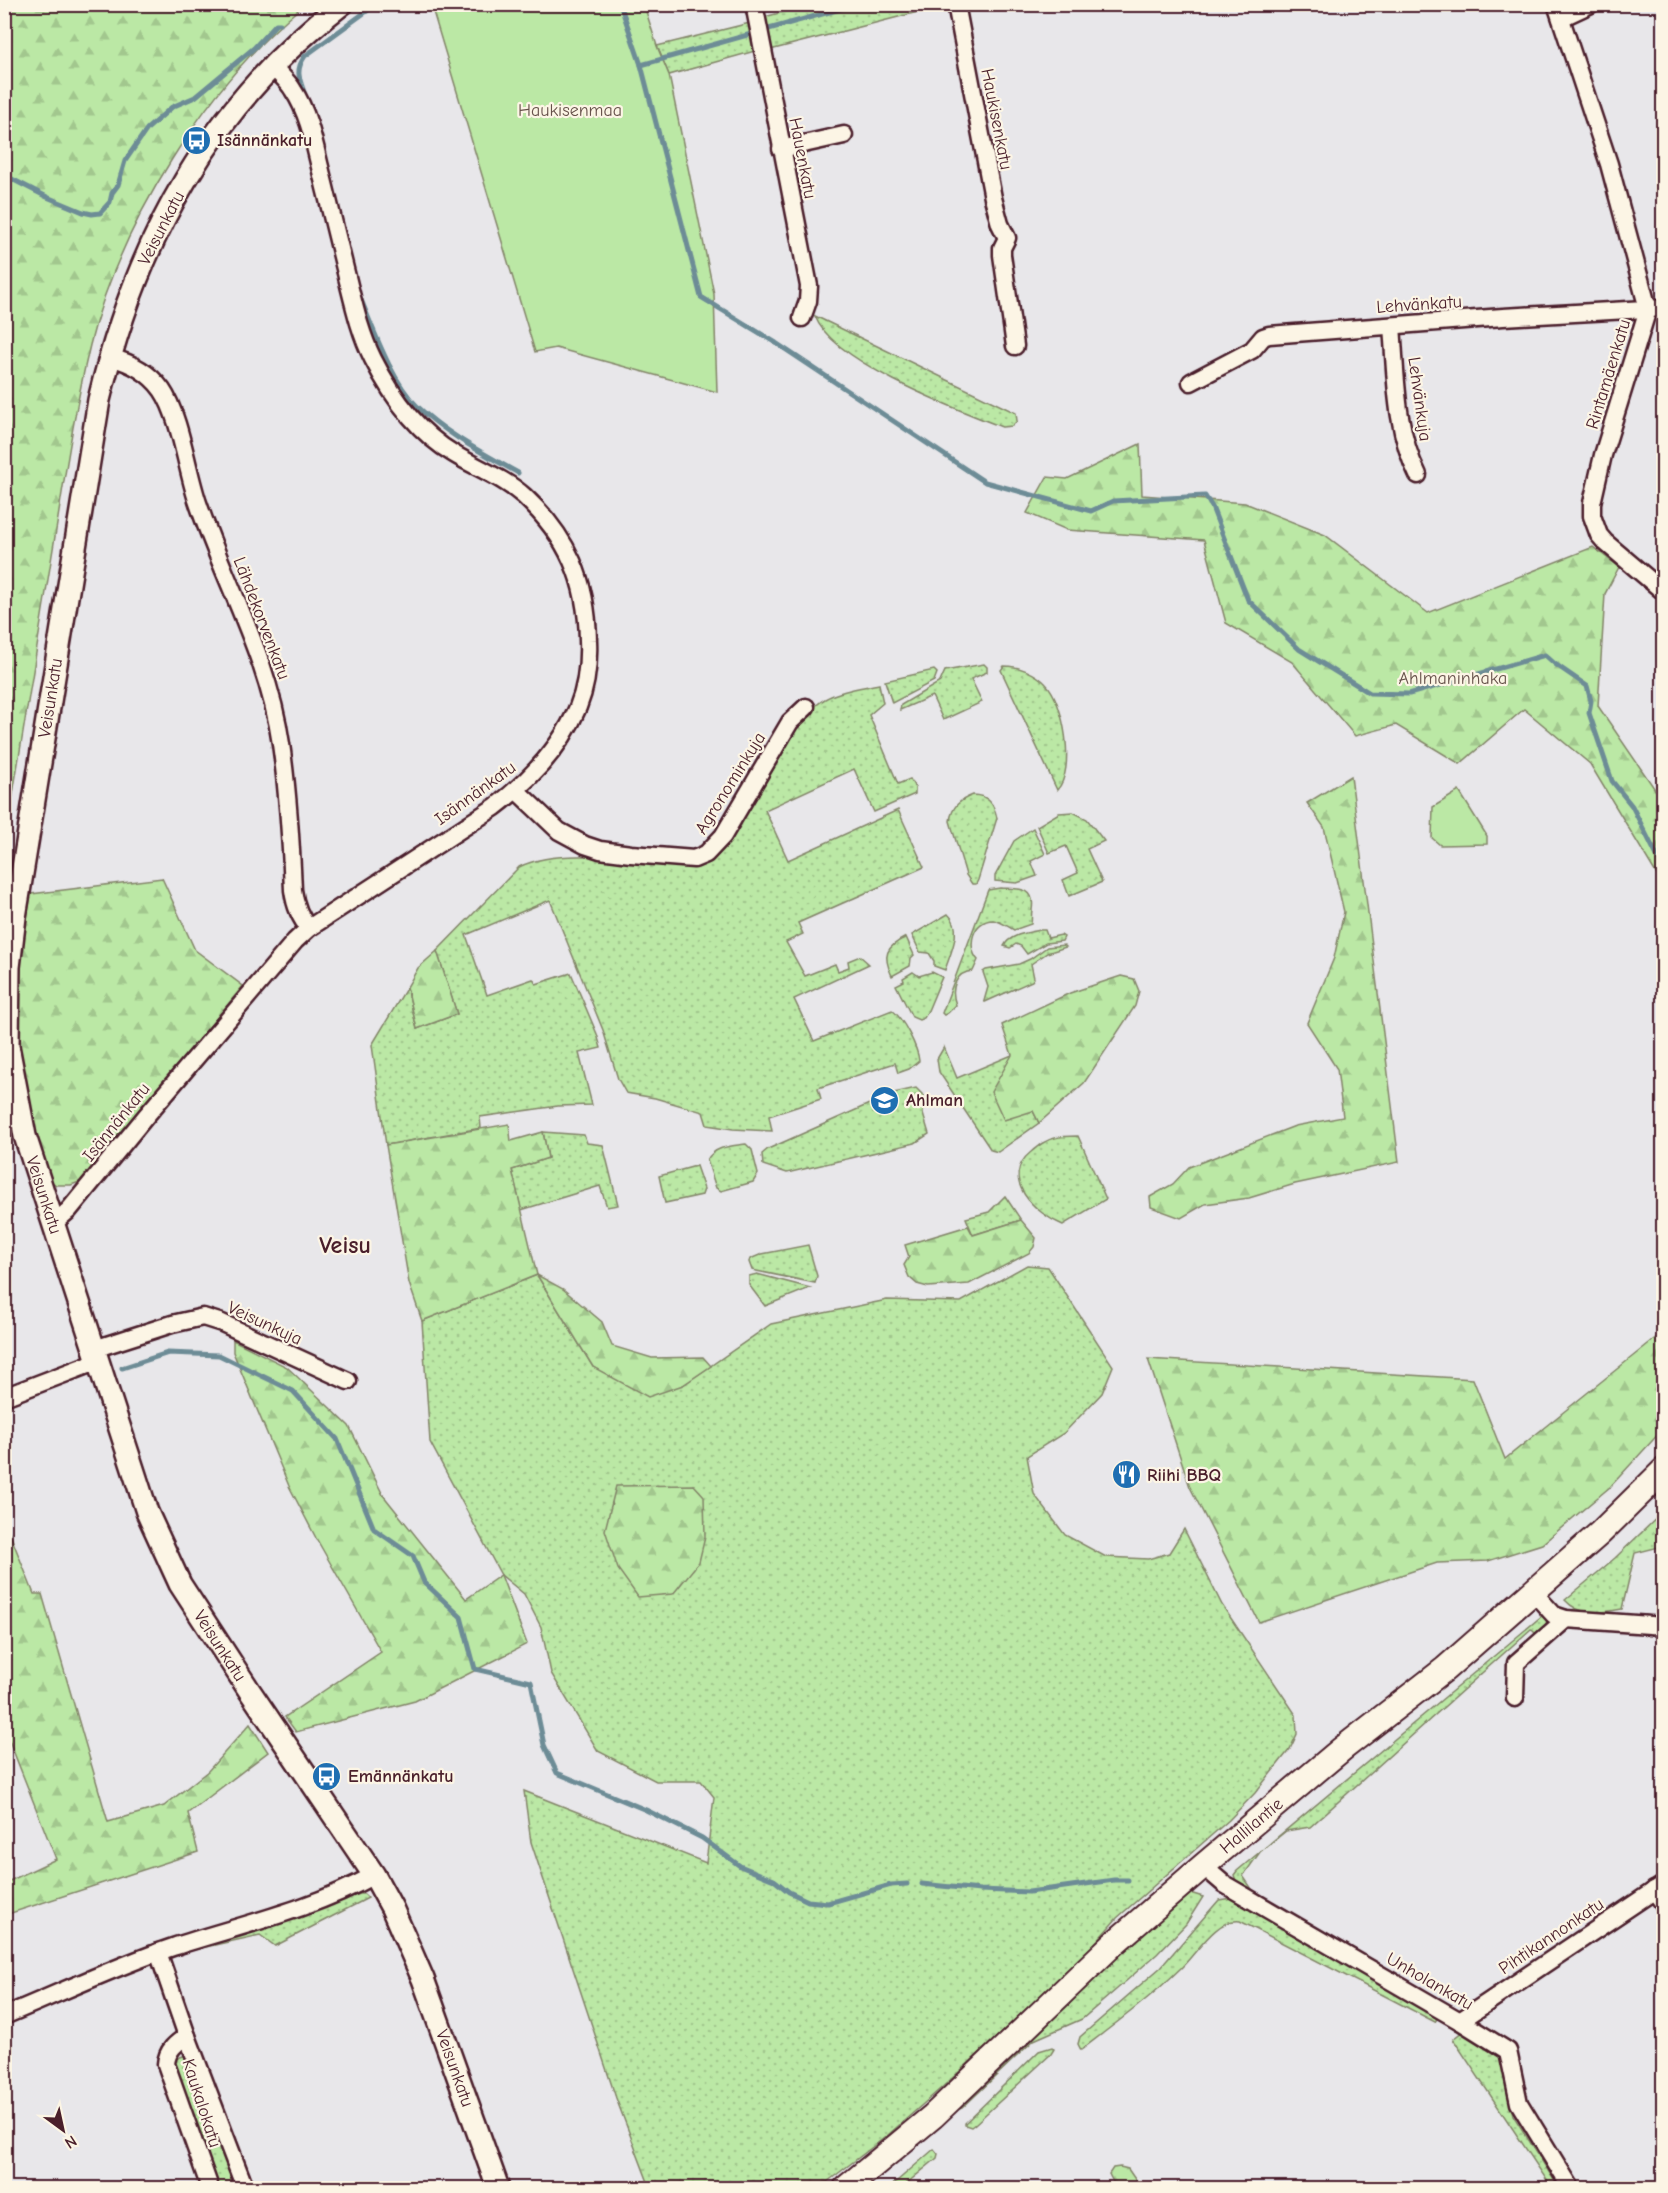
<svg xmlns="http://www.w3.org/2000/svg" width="1668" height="2193" font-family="'Comic Neue',sans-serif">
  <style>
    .grass { fill: url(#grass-dots); stroke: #828468; stroke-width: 1.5 }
    .forest { fill: url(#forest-firs); stroke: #828468; stroke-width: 1.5 }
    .park { fill: #bbe8a5; stroke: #828468; stroke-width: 1.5 }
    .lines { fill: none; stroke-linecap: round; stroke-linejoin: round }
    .stream { stroke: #6d8c96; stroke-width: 5 }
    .minor-casing { stroke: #4a1f2b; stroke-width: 21 }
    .tertiary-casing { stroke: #4a1f2b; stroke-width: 26 }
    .secondary-casing { stroke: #4a1f2b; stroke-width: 28 }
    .minor { stroke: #fcf5e5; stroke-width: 16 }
    .tertiary { stroke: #fcf5e5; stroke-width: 21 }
    .secondary { stroke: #fcf5e5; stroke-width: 24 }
    .labels { text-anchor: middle; stroke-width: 4.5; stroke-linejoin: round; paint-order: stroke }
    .park-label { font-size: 18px; fill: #66514a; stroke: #fcf5e5 }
    .street-label { font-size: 18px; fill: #4a1f2b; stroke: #fcf5e5 }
    .poi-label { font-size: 18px; font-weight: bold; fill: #4a1f2b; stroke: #fcf5e5; text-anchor: start }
    .district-label { font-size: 24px; font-weight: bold; fill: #4a1f2b; stroke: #fcf5e5 }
  </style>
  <defs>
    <pattern id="grass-dots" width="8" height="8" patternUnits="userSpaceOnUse" patternTransform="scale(1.5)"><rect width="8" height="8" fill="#bbe8a5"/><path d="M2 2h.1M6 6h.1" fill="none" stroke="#a2c78e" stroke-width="1.8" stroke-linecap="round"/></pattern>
    <pattern id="forest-firs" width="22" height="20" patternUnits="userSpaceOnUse" patternTransform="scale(1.5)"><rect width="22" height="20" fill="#bbe8a5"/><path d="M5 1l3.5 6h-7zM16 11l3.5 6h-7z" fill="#a2c78e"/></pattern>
  </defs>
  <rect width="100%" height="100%" fill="#e8e7ea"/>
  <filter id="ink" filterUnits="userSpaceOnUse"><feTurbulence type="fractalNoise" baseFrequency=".0167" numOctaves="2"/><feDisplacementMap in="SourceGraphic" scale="12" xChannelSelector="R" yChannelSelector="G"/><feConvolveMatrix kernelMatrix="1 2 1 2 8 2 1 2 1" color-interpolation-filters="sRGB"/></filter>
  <g filter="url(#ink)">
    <!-- grass -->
    <g class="grass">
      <polygon points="949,4 770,50 764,17 810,5"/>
      <polygon points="750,23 755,51 669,75 657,46"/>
      <path d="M815,316L1016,413L1017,421L1012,426L1002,427C956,409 832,362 815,316Z"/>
      <polygon points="984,664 987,667 987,672 971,679 982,702 943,720 932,696 900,710 901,705 940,682 945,671"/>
      <path d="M1004,666C1019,666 1036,673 1046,684C1064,702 1076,771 1057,790L1001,670Z"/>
      <polygon points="934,670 937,673 934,681 892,703 885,681"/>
      <path d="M879,684L883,703L869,715L898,784L910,779L915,788V794L874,812L854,769L765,810L788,860L898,810L924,867L798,923L803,934L786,942L805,976L835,964L838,971L849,967L848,961L860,956L869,964L794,999L814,1041L892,1010C903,1018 918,1048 919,1061L909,1069L898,1073L895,1063L818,1088L821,1099L769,1116L772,1131L733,1129L707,1125L703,1112L655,1098L626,1093L618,1079L603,1030L550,900L466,935L487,995L533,979L536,984L571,973L597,1034L601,1048L579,1053L592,1105L558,1106L480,1117L481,1128L386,1145L372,1045L407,987L417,1029L457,1014L437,951L519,867C564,845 636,862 685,867C696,867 707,866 715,858C725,849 731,834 738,823C759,788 791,719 825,699C841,690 861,688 879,684Z"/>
      <path d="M973,795C988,795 994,804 997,818L978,880L976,884H972L966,875L950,821C952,806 960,800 973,795Z"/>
      <polygon points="1073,812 1087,819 1104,841 1087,849 1102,882 1069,896 1063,880 1078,873 1066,846 1049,853 1037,826 1059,813"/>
      <polygon points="1033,828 1045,854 1031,861 1037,876 1017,883 995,881 995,876 1014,841"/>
      <path d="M1000,888C1018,889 1036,886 1032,910C1031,915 1032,919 1031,924L1014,930C1008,927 1001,921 993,920C973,920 966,947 978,960L973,971C955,972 950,989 956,1005L948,1013L944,1015L942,1013L988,890Z"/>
      <path d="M948,914C964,928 950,954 945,970L934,966V961L929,953L920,952L912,935Z"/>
      <path d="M1040,930H1045L1048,938L1061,935L1064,937L1062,941L1046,943L1027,954L1021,946L1016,944L1010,948L1004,946C1010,934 1028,933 1040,930Z"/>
      <path d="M906,937L914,955L911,958L910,966L892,976C882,955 886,947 906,937Z"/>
      <polygon points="1064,945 1066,947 1047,953 1031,964 1034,978 1032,981 985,1002 984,1001 988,987 983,972 986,970 1019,964 1030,959 1047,947"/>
      <polygon points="913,972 919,976 932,972 942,977 927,1013 924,1018 919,1020 912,1017 896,985 904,981 903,978"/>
      <polygon points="944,1047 957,1078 1012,1055 1033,1111 1039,1123 998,1152 991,1150 939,1072 937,1059"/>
      <polygon points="916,1088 924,1096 923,1114 929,1134 915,1143 787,1173 763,1165 762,1154 768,1149 894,1093"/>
      <polygon points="543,1132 584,1135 587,1143 603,1145 618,1205 607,1207 600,1186 521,1210 512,1170 548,1158"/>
      <path d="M1078,1136L1106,1199L1063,1225C1036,1214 998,1179 1031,1152C1038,1146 1045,1140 1055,1138C1062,1136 1070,1136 1078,1136Z"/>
      <path d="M746,1144L752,1150L758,1174L753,1182L721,1191L716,1188L707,1160C715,1146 731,1146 746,1144Z"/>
      <polygon points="696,1166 704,1189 702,1195 665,1203 659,1176"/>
      <polygon points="1005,1196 1021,1220 973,1235 966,1218 989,1212"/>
      <polygon points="808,1245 817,1276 815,1283 752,1270 749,1262 750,1259 762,1254"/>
      <polygon points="1027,1265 1048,1267 1113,1366 1102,1393 1064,1433 1027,1456 1034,1494 1065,1535 1106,1557 1148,1559 1169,1553 1184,1529 1222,1605 1296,1715 1297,1734 1290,1749 1255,1793 1229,1820 1117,1918 1079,1961 947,2083 888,2135 827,2182 817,2188 654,2188 648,2182 616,2098 531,1842 524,1791 706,1863 714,1797 701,1781 656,1781 598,1751 551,1673 541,1627 524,1594 501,1575 430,1442 422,1321 537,1275 593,1367 683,1385 771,1324 887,1300 961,1302"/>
      <polygon points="757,1274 810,1288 765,1306 749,1285 749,1276"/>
      <path d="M1663,1512V1546L1635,1553L1622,1609C1601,1613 1580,1617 1565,1600L1615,1558Z"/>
      <polygon points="1543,1615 1547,1618 1546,1625 1551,1623 1537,1635 1531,1629 1310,1827 1286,1831 1260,1852 1243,1876 1252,1889 1237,1884 1234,1875 1237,1871"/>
      <polygon points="1190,1893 1203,1897 1186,1924 1157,1954 1117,1989 1082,2019 1034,2040 962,2108 959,2109 958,2107 1129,1945"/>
      <polygon points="360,1894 364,1894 368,1898 275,1946 260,1935 183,1952"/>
      <path d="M1231,1898L1438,2017L1435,2022L1240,1921C1216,1918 1197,1953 1181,1968C1150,1998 1115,2024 1081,2050L1078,2044L1080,2037L1161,1967L1219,1900Z"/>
      <polygon points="1462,2032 1496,2052 1500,2056 1513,2115 1559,2188 1552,2188 1453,2039"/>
      <polygon points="1052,2047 1054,2049 1051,2054 975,2124 971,2127 965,2125 965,2123 1039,2051"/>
      <polygon points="186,2055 235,2188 219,2188 172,2060"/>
      <polygon points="934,2149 938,2154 937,2158 901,2188 889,2188"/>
    </g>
    <!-- forest -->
    <g class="forest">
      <path d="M5,4L304,5C208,82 119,226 90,345C73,416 63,489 51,561C36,655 21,748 5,841Z"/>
      <polygon points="1140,444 1142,495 1245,503 1325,535 1428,613 1593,547 1619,567 1605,594 1598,706 1663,801 1663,885 1590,764 1524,709 1460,764 1396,725 1355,736 1292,662 1226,623 1204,540 1067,530 1027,513 1047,477 1067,479"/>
      <polygon points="1351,776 1399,1162 1295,1184 1249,1198 1205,1204 1181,1218 1151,1207 1150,1197 1173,1184 1189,1167 1295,1126 1343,1117 1337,1069 1307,1023 1334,958 1344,912 1324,827 1307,803"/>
      <polygon points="162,878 195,950 243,986 82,1181 71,1185 56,1185 51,1181 33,1122 15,1041 19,967 31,894"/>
      <polygon points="437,951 457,1014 417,1029 407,987 418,968"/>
      <polygon points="1121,976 1134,979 1139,991 1135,1006 1084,1083 1039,1123 1033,1111 1004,1120 991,1092 1012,1055 1002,1025 1070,993"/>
      <polygon points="509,1124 511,1141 543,1132 548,1158 512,1170 537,1275 563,1289 602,1322 612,1346 652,1358 703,1357 711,1366 683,1385 648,1397 593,1367 537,1275 422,1321 409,1283 386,1145"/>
      <polygon points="1021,1220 1036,1238 1034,1247 1029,1253 969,1284 928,1287 917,1284 909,1277 904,1265 909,1257 905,1245 968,1226 973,1235"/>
      <polygon points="1663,1332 1663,1429 1610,1487 1542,1544 1488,1561 1437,1563 1259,1622 1190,1487 1148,1359 1473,1379 1505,1459"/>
      <polygon points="233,1340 287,1367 349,1426 383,1495 466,1599 501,1575 527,1644 415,1701 296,1732 285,1717 381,1652 316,1538 289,1486 233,1352"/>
      <polygon points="694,1485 704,1496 705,1537 699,1562 673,1594 638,1597 618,1569 605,1530 616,1486"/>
      <polygon points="4,1519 34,1594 42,1594 108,1822 164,1806 208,1771 250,1724 268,1752 188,1813 198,1852 5,1915 5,1883 56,1859 5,1730"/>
      <polygon points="1120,2167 1128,2169 1141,2188 1116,2188 1109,2174 1113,2168"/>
    </g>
    <!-- park -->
    <g class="park">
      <polygon points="431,5 644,5 657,46 669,75 714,294 717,392 556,348 535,352"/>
      <polygon points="1459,791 1487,836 1487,844 1440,845 1432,838 1433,807"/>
    </g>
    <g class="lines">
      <!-- stream -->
      <g class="stream">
        <polyline points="620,4 641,65 701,297 776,343 985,482 1091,511 1113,501 1205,496 1212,507 1248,600 1299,649 1370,693 1409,694 1545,655 1555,664 1587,686 1591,701 1589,713 1612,781 1632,806 1664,870"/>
        <polyline points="641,65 858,4"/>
        <path d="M306,98C300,80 294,71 305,56L371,8L381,4"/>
        <polyline points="4,175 47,197 83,212 92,214 100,213 110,202 112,193 118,185 125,161 147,129 172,107 195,97 254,48 276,24 280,24"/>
        <path d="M359,295C373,328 391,381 417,406C446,434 483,453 518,473"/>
        <polyline points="122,1368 168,1353 219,1355 293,1391 337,1439 374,1529 413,1556 424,1582 461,1617 475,1669 531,1682 544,1745 557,1773 646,1810 702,1838 740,1866 774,1880 789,1892 808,1901 828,1903 891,1885 907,1884"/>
        <polyline points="922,1884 980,1890 1029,1892 1114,1880 1128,1880"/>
      </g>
      <defs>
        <g id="minor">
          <polyline points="754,4 809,286 808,301 802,318"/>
          <polyline points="956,4 993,198 1000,224 1007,238 1002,248 1002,255 1015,346"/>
          <polyline points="1556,4 1609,164 1648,309 1603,455 1592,503 1592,516 1599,535 1605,542 1664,592"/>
          <polyline points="1561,18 1591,4"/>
          <polyline points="781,149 844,135"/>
          <path d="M1392,326C1396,375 1395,430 1418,475"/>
          <path d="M109,357C130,362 149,372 162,390C180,416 187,471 198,503C225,583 269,659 281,744C288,792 291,842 293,890C295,905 299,917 309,928"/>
          <polyline points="1191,382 1252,350 1263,337 1269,335 1503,317 1664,308"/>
          <polyline points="517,791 559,831 585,845 600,850 631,854 694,859 706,854 723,836 790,722 806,707"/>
          <path d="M53,1224L69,1210L146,1116L295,941L309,928L495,807C530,780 561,748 578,707C587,685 589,664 588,640C587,581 568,537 524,496C504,478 477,468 454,454C417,432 392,397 373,359C360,333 354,305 347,277C338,240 329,204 320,167C314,142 308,112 293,90C288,81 279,74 272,66"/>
          <polyline points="94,1349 172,1324 203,1317 222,1323 348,1381"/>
          <polyline points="4,1397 98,1361"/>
          <polyline points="1533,1592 1554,1615 1566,1619 1664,1626"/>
          <polyline points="1515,1698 1516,1663 1566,1619"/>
          <polyline points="1203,1866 1224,1884 1460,2021 1508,2051 1519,2103 1571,2188"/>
          <polyline points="1654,1890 1664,1904"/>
          <polyline points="158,1952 187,2036 245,2188"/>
          <path d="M4,2016C60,1993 116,1966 173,1947C241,1925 311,1910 374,1875"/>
          <polyline points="1460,2021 1664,1884"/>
          <path d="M187,2036C176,2043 167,2050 166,2064L210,2188"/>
        </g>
        <g id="tertiary">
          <path id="s1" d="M342,4C210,106 137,240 99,400L15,917L9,967L8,1046L25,1136L147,1512L180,1584L249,1690L374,1875L392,1908L423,1979L498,2188"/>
        </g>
        <g id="secondary">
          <path id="s2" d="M846,2188L933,2116L1113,1944L1203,1866L1342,1749L1445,1669L1600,1533L1664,1470"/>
        </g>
      </defs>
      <!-- minor casing -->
      <use href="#minor" class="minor-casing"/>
      <!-- tertiary casing -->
      <use href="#tertiary" class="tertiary-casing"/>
      <!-- secondary casing -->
      <use href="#secondary" class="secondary-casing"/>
      <!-- minor -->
      <use href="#minor" class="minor"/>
      <!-- tertiary -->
      <use href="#tertiary" class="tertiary"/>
      <!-- secondary -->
      <use href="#secondary" class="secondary"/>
    </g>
  </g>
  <!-- icons -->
  <defs>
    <symbol id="bus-disc" viewBox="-11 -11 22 22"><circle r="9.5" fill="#1f6fb2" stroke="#fcf5e5"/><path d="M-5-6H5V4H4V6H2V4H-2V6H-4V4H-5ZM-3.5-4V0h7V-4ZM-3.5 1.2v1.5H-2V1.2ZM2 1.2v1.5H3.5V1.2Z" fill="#fff"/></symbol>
    <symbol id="university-disc" viewBox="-11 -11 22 22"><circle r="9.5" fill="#1f6fb2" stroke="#fcf5e5"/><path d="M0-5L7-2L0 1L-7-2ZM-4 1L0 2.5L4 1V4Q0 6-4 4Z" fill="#fff"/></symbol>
    <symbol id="restaurant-disc" viewBox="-11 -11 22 22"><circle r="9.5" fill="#1f6fb2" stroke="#fcf5e5"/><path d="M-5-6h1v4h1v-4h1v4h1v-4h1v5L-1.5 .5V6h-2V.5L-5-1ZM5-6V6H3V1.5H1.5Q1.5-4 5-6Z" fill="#fff"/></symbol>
  </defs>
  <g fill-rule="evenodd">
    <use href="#bus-disc" x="180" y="124" width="33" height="33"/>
    <use href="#university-disc" x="868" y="1084" width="33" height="33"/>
    <use href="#restaurant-disc" x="1110" y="1458" width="33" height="33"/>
    <use href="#bus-disc" x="310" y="1760" width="33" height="33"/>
  </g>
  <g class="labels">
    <!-- park labels -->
    <g class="park-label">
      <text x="570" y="116">Haukisenmaa</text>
      <text x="1453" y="684">Ahlmaninhaka</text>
    </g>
    <!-- street labels -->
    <g class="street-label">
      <text transform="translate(997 119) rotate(79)" y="6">Haukisenkatu</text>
      <text transform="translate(803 158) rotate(79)" y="6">Hauenkatu</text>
      <text transform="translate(161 228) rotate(-63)" y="6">Veisunkatu</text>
      <text transform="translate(1419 304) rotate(-4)" y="6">Lehvänkatu</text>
      <text transform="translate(1608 374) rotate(-73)" y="6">Rintamäenkatu</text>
      <text transform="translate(1420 399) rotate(82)" y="6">Lehvänkuja</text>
      <text transform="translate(262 618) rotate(69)" y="6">Lähdekorvenkatu</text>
      <text transform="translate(50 698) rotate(-81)" y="6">Veisunkatu</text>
      <text transform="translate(730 783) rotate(-58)" y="6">Agronominkuja</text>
      <text transform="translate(475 793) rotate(-36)" y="6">Isännänkatu</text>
      <text transform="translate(116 1122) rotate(-51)" y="6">Isännänkatu</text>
      <text dy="6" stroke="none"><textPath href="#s1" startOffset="1281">Veisunkatu</textPath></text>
      <text transform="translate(265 1323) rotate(25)" y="6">Veisunkuja</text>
      <text dy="6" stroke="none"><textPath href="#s1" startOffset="1767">Veisunkatu</textPath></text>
      <text dy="6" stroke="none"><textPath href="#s2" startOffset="544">Hallilantie</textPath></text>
      <text transform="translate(1551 1936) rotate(-34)" y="6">Pihtikannonkatu</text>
      <text transform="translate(1430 1981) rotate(30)" y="6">Unholankatu</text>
      <text dy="6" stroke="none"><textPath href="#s1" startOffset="2253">Veisunkatu</textPath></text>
      <text transform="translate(202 2103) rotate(72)" y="6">Kaukalokatu</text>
    </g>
    <!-- poi labels -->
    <g class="poi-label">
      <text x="217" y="146">Isännänkatu</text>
      <text x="906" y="1106">Ahlman</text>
      <text x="1147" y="1481">Riihi BBQ</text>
      <text x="348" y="1782">Emännänkatu</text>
    </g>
    <!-- district labels -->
    <g class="district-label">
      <text x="345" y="1253">Veisu</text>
    </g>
  </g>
  <!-- margin -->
  <rect width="1668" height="2193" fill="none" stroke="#fcf5e5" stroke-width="24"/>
  <rect x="12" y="12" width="1644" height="2169" fill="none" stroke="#4a1f2b" stroke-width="2" filter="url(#ink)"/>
  <!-- north arrow -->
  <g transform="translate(63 2130) rotate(147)" stroke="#fcf5e5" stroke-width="4.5" paint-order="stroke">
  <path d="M0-4.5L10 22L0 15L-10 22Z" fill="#4a1f2b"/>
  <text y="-9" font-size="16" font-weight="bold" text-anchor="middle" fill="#4a1f2b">N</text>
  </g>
</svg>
